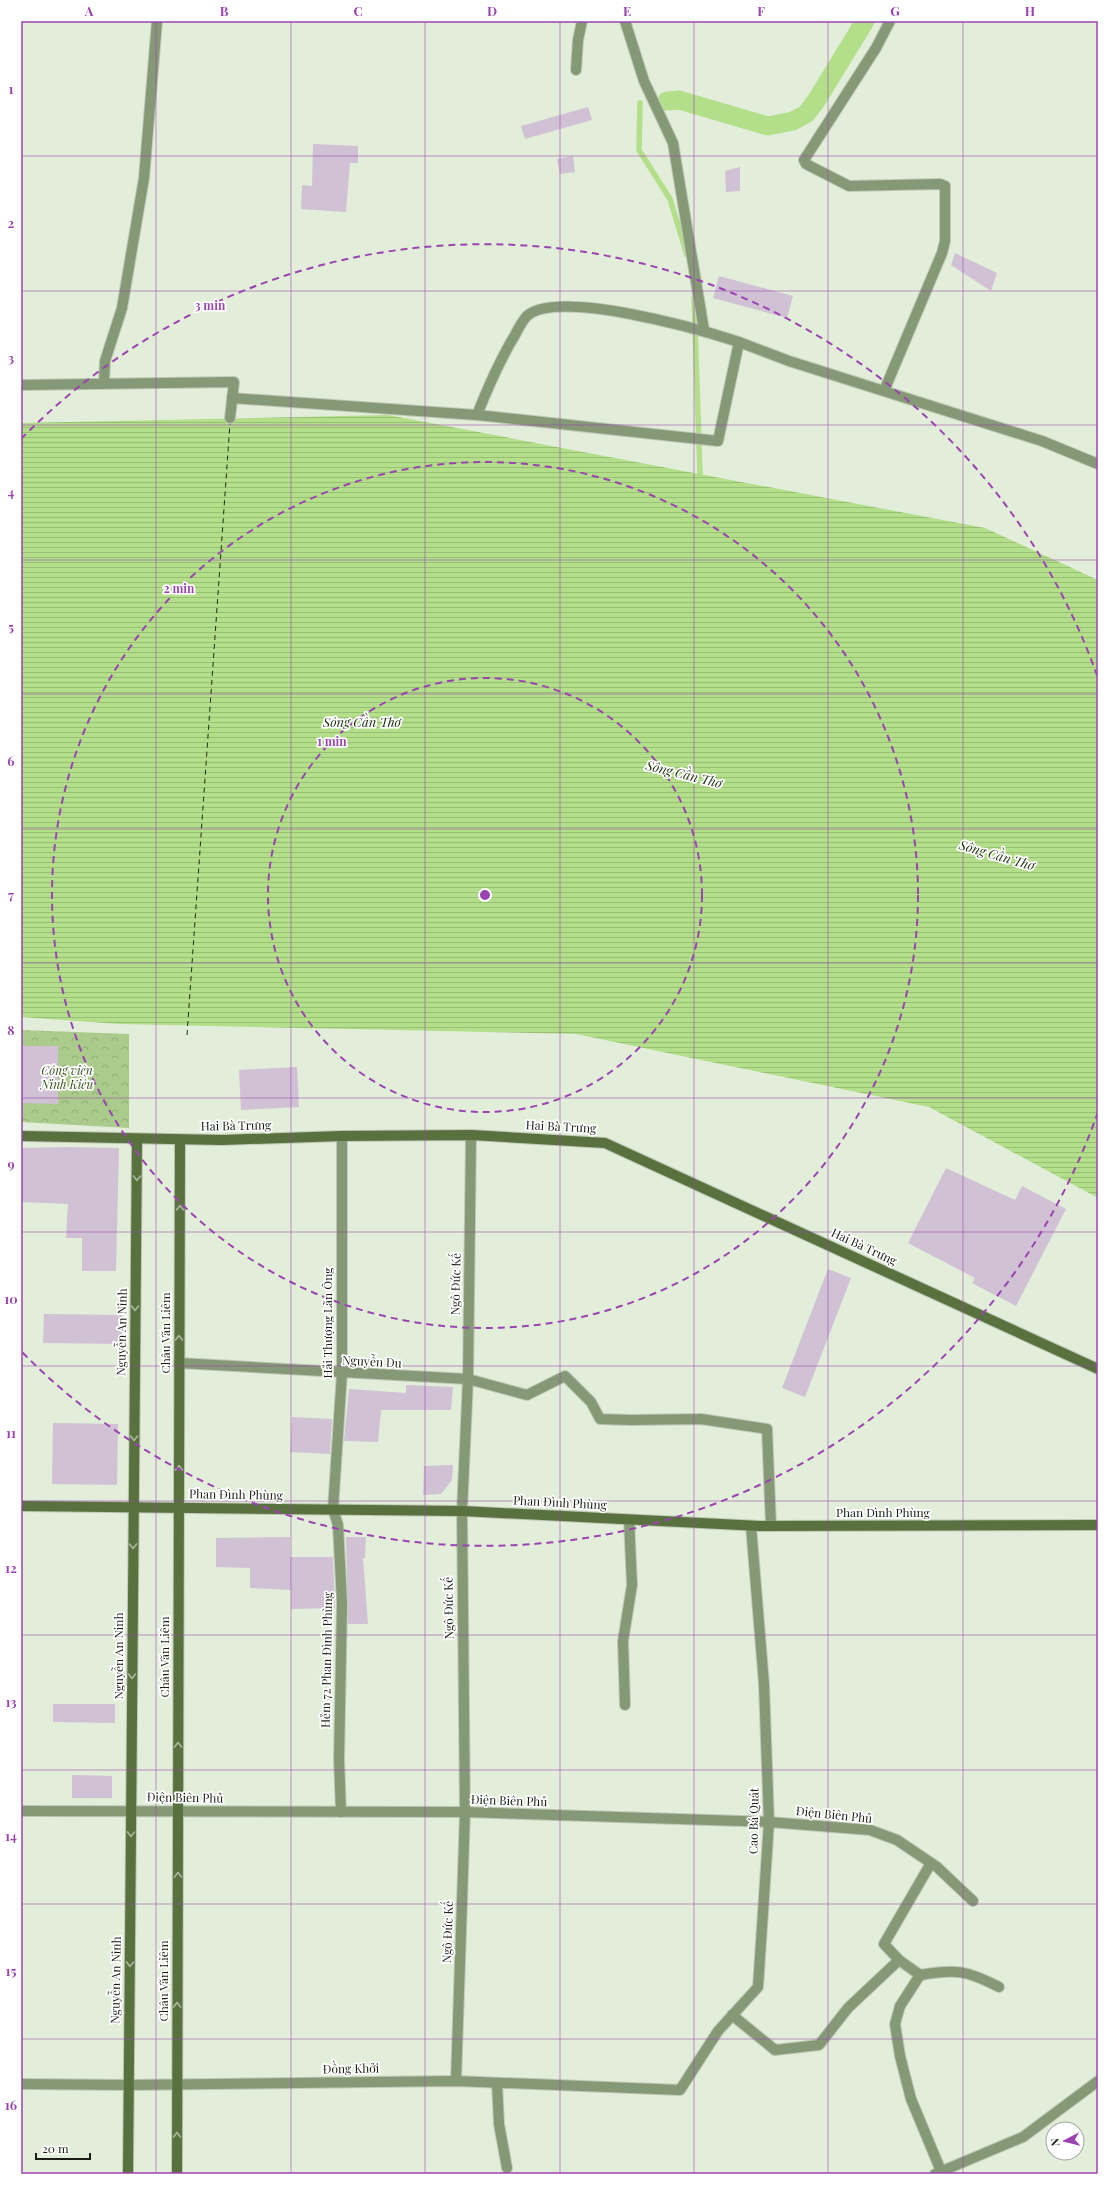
<svg xmlns="http://www.w3.org/2000/svg" width="1119" height="2195" font-family="'Playfair Display',serif">
  <style>
    .park { fill: url(#park-crowns) }
    .water { fill: url(#water-rules) }
    .lines { fill: none; stroke-linecap: round; stroke-linejoin: round }
    .stream { stroke: #b3de8a; stroke-width: 5.5 }
    .canal { stroke: #b3de8a; stroke-width: 19 }
    .ferry { stroke: #1f2f0d; stroke-width: 1; stroke-dasharray: 5 4; stroke-linecap: butt }
    .building { fill: #d0c1d4 }
    .lane-casing { stroke: #bec8b6; stroke-width: 12 }
    .street-casing { stroke: #bec8b6; stroke-width: 12 }
    .secondary-casing { stroke: #bec8b6; stroke-width: 12 }
    .lane { stroke: #869976; stroke-width: 10 }
    .street { stroke: #869976; stroke-width: 10 }
    .secondary { stroke: #58713e; stroke-width: 10 }
    .oneway { stroke: #acb89e }
    .grid { fill: none; stroke: #9b44b1; stroke-width: 1; stroke-opacity: 0.55 }
    .ring { fill: none; stroke: #9b44b1; stroke-width: 2; stroke-dasharray: 7 5 }
    .labels { text-anchor: middle; stroke-width: 3.5; stroke-linejoin: round; paint-order: stroke }
    .park-label { font-size: 12px; font-style: italic; fill: #3c561d; stroke: #fff }
    .street-label { font-size: 12px; fill: #191d15; stroke: #fff }
    .water-label { font-size: 13px; font-style: italic; fill: #1f2f0d; stroke: #fff }
    .centre { fill: #9b44b1; stroke: #fff; stroke-width: 2 }
    .ring-label { font-size: 12px; text-anchor: middle; font-weight: bold; fill: #9b44b1; stroke: #fff; stroke-width: 3.5; stroke-linejoin: round; paint-order: stroke }
    .neatline { fill: none; stroke: #9b44b1; stroke-width: 1.5 }
    .grid-label { font-size: 13px; text-anchor: middle; font-weight: bold; fill: #9b44b1 }
  </style>
  <defs>
    <pattern id="park-crowns" width="20" height="18" patternUnits="userSpaceOnUse"><rect width="20" height="18" fill="#aacb8b"/><path d="M2 6a3 3 0 1 1 6 0M12 15a3 3 0 1 1 6 0" fill="none" stroke="#92ae77"/></pattern>
    <pattern id="water-rules" width="6" height="5" patternUnits="userSpaceOnUse"><rect width="6" height="5" fill="#b3de8a"/><path d="M0 2.5h6" fill="none" stroke="#99be76"/></pattern>
  </defs>
  <rect width="100%" height="100%" fill="#e2eed9"/>
  <!-- park -->
  <polygon class="park" points="21,1030 129,1034 129,1128 21,1122"/>
  <!-- water -->
  <polygon class="water" points="388,415 985,528 1098,580 1098,1198 929,1107 576,1034 119,1024 21,1017 21,423"/>
  <g class="lines">
    <!-- stream -->
    <g class="stream">
      <polyline points="640,103 639,150 670,199 687,255"/>
      <polyline points="694,297 700,474"/>
    </g>
    <!-- canal -->
    <polyline class="canal" points="667,101 679,100 768,126 793,121 806,114 816,101 865,21"/>
    <!-- ferry -->
    <polyline class="ferry" points="187,1035 230,423"/>
  </g>
  <!-- building -->
  <g class="building">
    <polygon points="588,107 592,120 525,139 521,126"/>
    <polygon points="313,144 358,146 358,163 350,163 346,212 301,209 302,185 312,186"/>
    <polygon points="573,156 575,172 560,174 557,159"/>
    <polygon points="740,167 740,191 726,192 725,171"/>
    <polygon points="955,253 997,273 991,291 951,265"/>
    <polygon points="719,276 793,296 787,318 713,298"/>
    <polygon points="21,1046 58,1046 58,1104 21,1103"/>
    <polygon points="297,1067 299,1107 241,1110 239,1070"/>
    <polygon points="67,1147 119,1148 116,1271 82,1271 82,1238 66,1238 68,1204 21,1202 21,1148"/>
    <polygon points="946,1168 1015,1200 1022,1186 1066,1209 1016,1306 972,1283 975,1278 908,1243"/>
    <polygon points="828,1269 851,1278 805,1397 782,1388"/>
    <polygon points="44,1314 122,1315 122,1344 43,1343"/>
    <polygon points="406,1385 453,1387 451,1410 381,1410 378,1442 344,1441 349,1389 406,1393"/>
    <polygon points="292,1417 332,1419 330,1454 290,1452"/>
    <polygon points="53,1423 118,1424 117,1485 52,1484"/>
    <polygon points="453,1465 452,1480 441,1494 423,1495 424,1466"/>
    <polygon points="290,1537 290,1557 333,1557 335,1608 291,1609 291,1590 250,1588 250,1568 216,1567 216,1538"/>
    <polygon points="346,1537 366,1537 365,1558 363,1558 368,1624 348,1624"/>
    <polygon points="53,1704 115,1704 115,1723 53,1722"/>
    <polygon points="72,1775 112,1776 112,1798 72,1798"/>
  </g>
  <g class="lines">
    <defs>
      <g id="lane">
        <polyline points="468,1379 527,1395 565,1376 591,1402 600,1419 631,1420 701,1419 767,1429 771,1526"/>
        <polyline points="333,1509 338,1525 342,1603 339,1759 341,1812"/>
        <polyline points="625,1705 623,1641 632,1585 629,1520"/>
        <path d="M920,1975C956,1969 966,1970 999,1987"/>
        <polyline points="900,2006 920,1975 899,1960 884,1944 931,1863"/>
        <polyline points="732,2015 775,2050 819,2045 848,2008 899,1960"/>
      </g>
      <g id="street">
        <polyline points="625,21 644,81 673,143 704,330"/>
        <polyline points="576,70 578,40 582,21"/>
        <polyline points="104,383 105,361 122,308 144,178 157,21"/>
        <polyline points="21,385 234,382 230,418"/>
        <polyline points="884,391 942,253 945,241 945,186 940,184 849,186 806,164 804,160 876,48 890,21"/>
        <polyline points="232,398 477,415 718,441 739,342 789,361 1042,441 1098,464"/>
        <path d="M477,415C488,387 500,360 515,335C518,329 522,322 526,317C554,287 702,330 739,342"/>
        <polyline points="179,1363 468,1379"/>
        <polyline points="333,1509 342,1373 342,1136"/>
        <polyline points="21,1811 465,1812 769,1822 870,1830 897,1840 937,1867 973,1901"/>
        <polyline points="900,2006 895,2024 900,2056 911,2099 941,2171"/>
        <polyline points="456,2081 465,1812 462,1511 468,1379 471,1135"/>
        <polyline points="497,2083 499,2124 507,2168"/>
        <polyline points="21,2084 129,2085 456,2081 680,2090 718,2031 758,1987 769,1822 764,1684 751,1526"/>
        <polyline points="935,2174 1023,2137 1098,2081"/>
      </g>
      <g id="secondary">
        <polyline points="21,1136 222,1140 342,1136 471,1135 605,1143 1098,1369"/>
        <polyline points="21,1506 462,1511 760,1526 1098,1525"/>
        <polyline points="128,2174 137,1139"/>
        <polyline points="177,2174 180,1140"/>
      </g>
    </defs>
    <!-- lane casing -->
    <use href="#lane" class="lane-casing"/>
    <!-- street casing -->
    <use href="#street" class="street-casing"/>
    <!-- secondary casing -->
    <use href="#secondary" class="secondary-casing"/>
    <!-- lane -->
    <use href="#lane" class="lane"/>
    <!-- street -->
    <use href="#street" class="street"/>
    <!-- secondary -->
    <use href="#secondary" class="secondary"/>
  </g>
  <!-- one-way arrows -->
  <defs><path id="oneway-chevron" d="M-2-3.5L2.5 0L-2 3.5" fill="none" stroke-width="1.6" stroke-linecap="round" stroke-linejoin="round"/></defs>
  <g class="oneway">
    <use href="#oneway-chevron" transform="translate(137 1178) rotate(91)"/>
    <use href="#oneway-chevron" transform="translate(180 1208) rotate(-90)"/>
    <use href="#oneway-chevron" transform="translate(135 1308) rotate(91)"/>
    <use href="#oneway-chevron" transform="translate(179 1338) rotate(-90)"/>
    <use href="#oneway-chevron" transform="translate(134 1438) rotate(91)"/>
    <use href="#oneway-chevron" transform="translate(179 1468) rotate(-90)"/>
    <use href="#oneway-chevron" transform="translate(133 1546) rotate(90)"/>
    <use href="#oneway-chevron" transform="translate(132 1676) rotate(90)"/>
    <use href="#oneway-chevron" transform="translate(178 1745) rotate(-90)"/>
    <use href="#oneway-chevron" transform="translate(131 1834) rotate(91)"/>
    <use href="#oneway-chevron" transform="translate(178 1875) rotate(-90)"/>
    <use href="#oneway-chevron" transform="translate(130 1964) rotate(91)"/>
    <use href="#oneway-chevron" transform="translate(177 2005) rotate(-90)"/>
    <use href="#oneway-chevron" transform="translate(177 2135) rotate(-90)"/>
  </g>
  <!-- grid -->
  <path class="grid" d="M156,21V2174M291,21V2174M425,21V2174M560,21V2174M694,21V2174M828,21V2174M963,21V2174M21,156H1098M21,291H1098M21,425H1098M21,560H1098M21,694H1098M21,829H1098M21,963H1098M21,1098H1098M21,1232H1098M21,1366H1098M21,1501H1098M21,1635H1098M21,1770H1098M21,1904H1098M21,2039H1098"/>
  <!-- distance rings -->
  <g class="ring">
    <circle cx="485" cy="895" r="217"/>
    <circle cx="485" cy="895" r="433"/>
    <path d="M1098 1112A650 650 0 0 1 21 1351M21 439A650 650 0 0 1 1098 678"/>
  </g>
  <g class="labels">
    <!-- park labels -->
    <g class="park-label">
      <text x="67" y="1075">Công viên<tspan x="67" dy="14">Ninh Kiều</tspan></text>
    </g>
    <!-- street labels -->
    <g class="street-label">
      <text transform="translate(236 1126) rotate(-1)" y="4">Hai Bà Trưng</text>
      <text transform="translate(561 1127) rotate(3)" y="4">Hai Bà Trưng</text>
      <text transform="translate(864 1247) rotate(25)" y="4">Hai Bà Trưng</text>
      <text transform="translate(456 1284) rotate(-89)" y="4">Ngô Đức Kế</text>
      <text transform="translate(328 1323) rotate(-90)" y="4">Hải Thượng Lãn Ông</text>
      <text transform="translate(122 1332) rotate(-89)" y="4">Nguyễn An Ninh</text>
      <text transform="translate(166 1333) rotate(-90)" y="4">Châu Văn Liêm</text>
      <text transform="translate(372 1362) rotate(3)" y="4">Nguyễn Du</text>
      <text transform="translate(236 1495) rotate(1)" y="4">Phan Đình Phùng</text>
      <text transform="translate(560 1503) rotate(3)" y="4">Phan Đình Phùng</text>
      <text x="883" y="1517">Phan Đình Phùng</text>
      <text transform="translate(449 1608) rotate(-91)" y="4">Ngô Đức Kế</text>
      <text transform="translate(119 1656) rotate(-90)" y="4">Nguyễn An Ninh</text>
      <text transform="translate(165 1657) rotate(-90)" y="4">Châu Văn Liêm</text>
      <text transform="translate(327 1660) rotate(-89)" y="4">Hẻm 72 Phan Đình Phùng</text>
      <text transform="translate(185 1798) rotate(1)" y="4">Điện Biên Phủ</text>
      <text transform="translate(509 1801) rotate(2)" y="4">Điện Biên Phủ</text>
      <text transform="translate(834 1815) rotate(6)" y="4">Điện Biên Phủ</text>
      <text transform="translate(754 1821) rotate(-89)" y="4">Cao Bá Quát</text>
      <text transform="translate(448 1932) rotate(-88)" y="4">Ngô Đức Kế</text>
      <text transform="translate(116 1980) rotate(-89)" y="4">Nguyễn An Ninh</text>
      <text transform="translate(164 1981) rotate(-90)" y="4">Châu Văn Liêm</text>
      <text transform="translate(351 2069) rotate(-1)" y="4">Đồng Khởi</text>
    </g>
    <!-- water labels -->
    <g class="water-label">
      <text x="362" y="727">Sông Cần Thơ</text>
      <text transform="translate(684 774) rotate(14)" y="5">Sông Cần Thơ</text>
      <text transform="translate(997 855) rotate(16)" y="5">Sông Cần Thơ</text>
    </g>
  </g>
  <circle cx="485" cy="895" r="6" class="centre"/>
  <g class="ring-label">
    <text x="210" y="310">3 min</text>
    <text x="179" y="593">2 min</text>
    <text x="332" y="746">1 min</text>
  </g>
  <!-- border -->
  <rect width="1119" height="2195" fill="none" stroke="#ffffff" stroke-width="44"/>
  <!-- north arrow -->
  <g transform="translate(1065 2141) rotate(263)"><circle r="19" fill="#ffffff" stroke="#a3a5a1"/>
  <path d="M0-3L7 15L0 10L-7 15Z" fill="#9b44b1"/>
  <text y="-6" font-size="11" font-weight="bold" text-anchor="middle" fill="#191d15">N</text>
  </g>
  <!-- scale -->
  <path d="M36 2153v6h54v-6" fill="none" stroke="#191d15" stroke-width="2"/>
  <text x="42" y="2153" font-size="12" fill="#191d15" stroke="#ffffff" stroke-width="3" paint-order="stroke">20 m</text>
  <rect x="22" y="22" width="1075" height="2151" class="neatline"/>
  <g class="grid-label">
    <text x="89" y="16">A</text>
    <text x="224" y="16">B</text>
    <text x="358" y="16">C</text>
    <text x="492" y="16">D</text>
    <text x="627" y="16">E</text>
    <text x="761" y="16">F</text>
    <text x="895" y="16">G</text>
    <text x="1030" y="16">H</text>
    <text x="11" y="94">1</text>
    <text x="11" y="228">2</text>
    <text x="11" y="363">3</text>
    <text x="11" y="497">4</text>
    <text x="11" y="632">5</text>
    <text x="11" y="766">6</text>
    <text x="11" y="900">7</text>
    <text x="11" y="1035">8</text>
    <text x="11" y="1169">9</text>
    <text x="11" y="1304">10</text>
    <text x="11" y="1438">11</text>
    <text x="11" y="1573">12</text>
    <text x="11" y="1707">13</text>
    <text x="11" y="1841">14</text>
    <text x="11" y="1976">15</text>
    <text x="11" y="2110">16</text>
  </g>
</svg>
